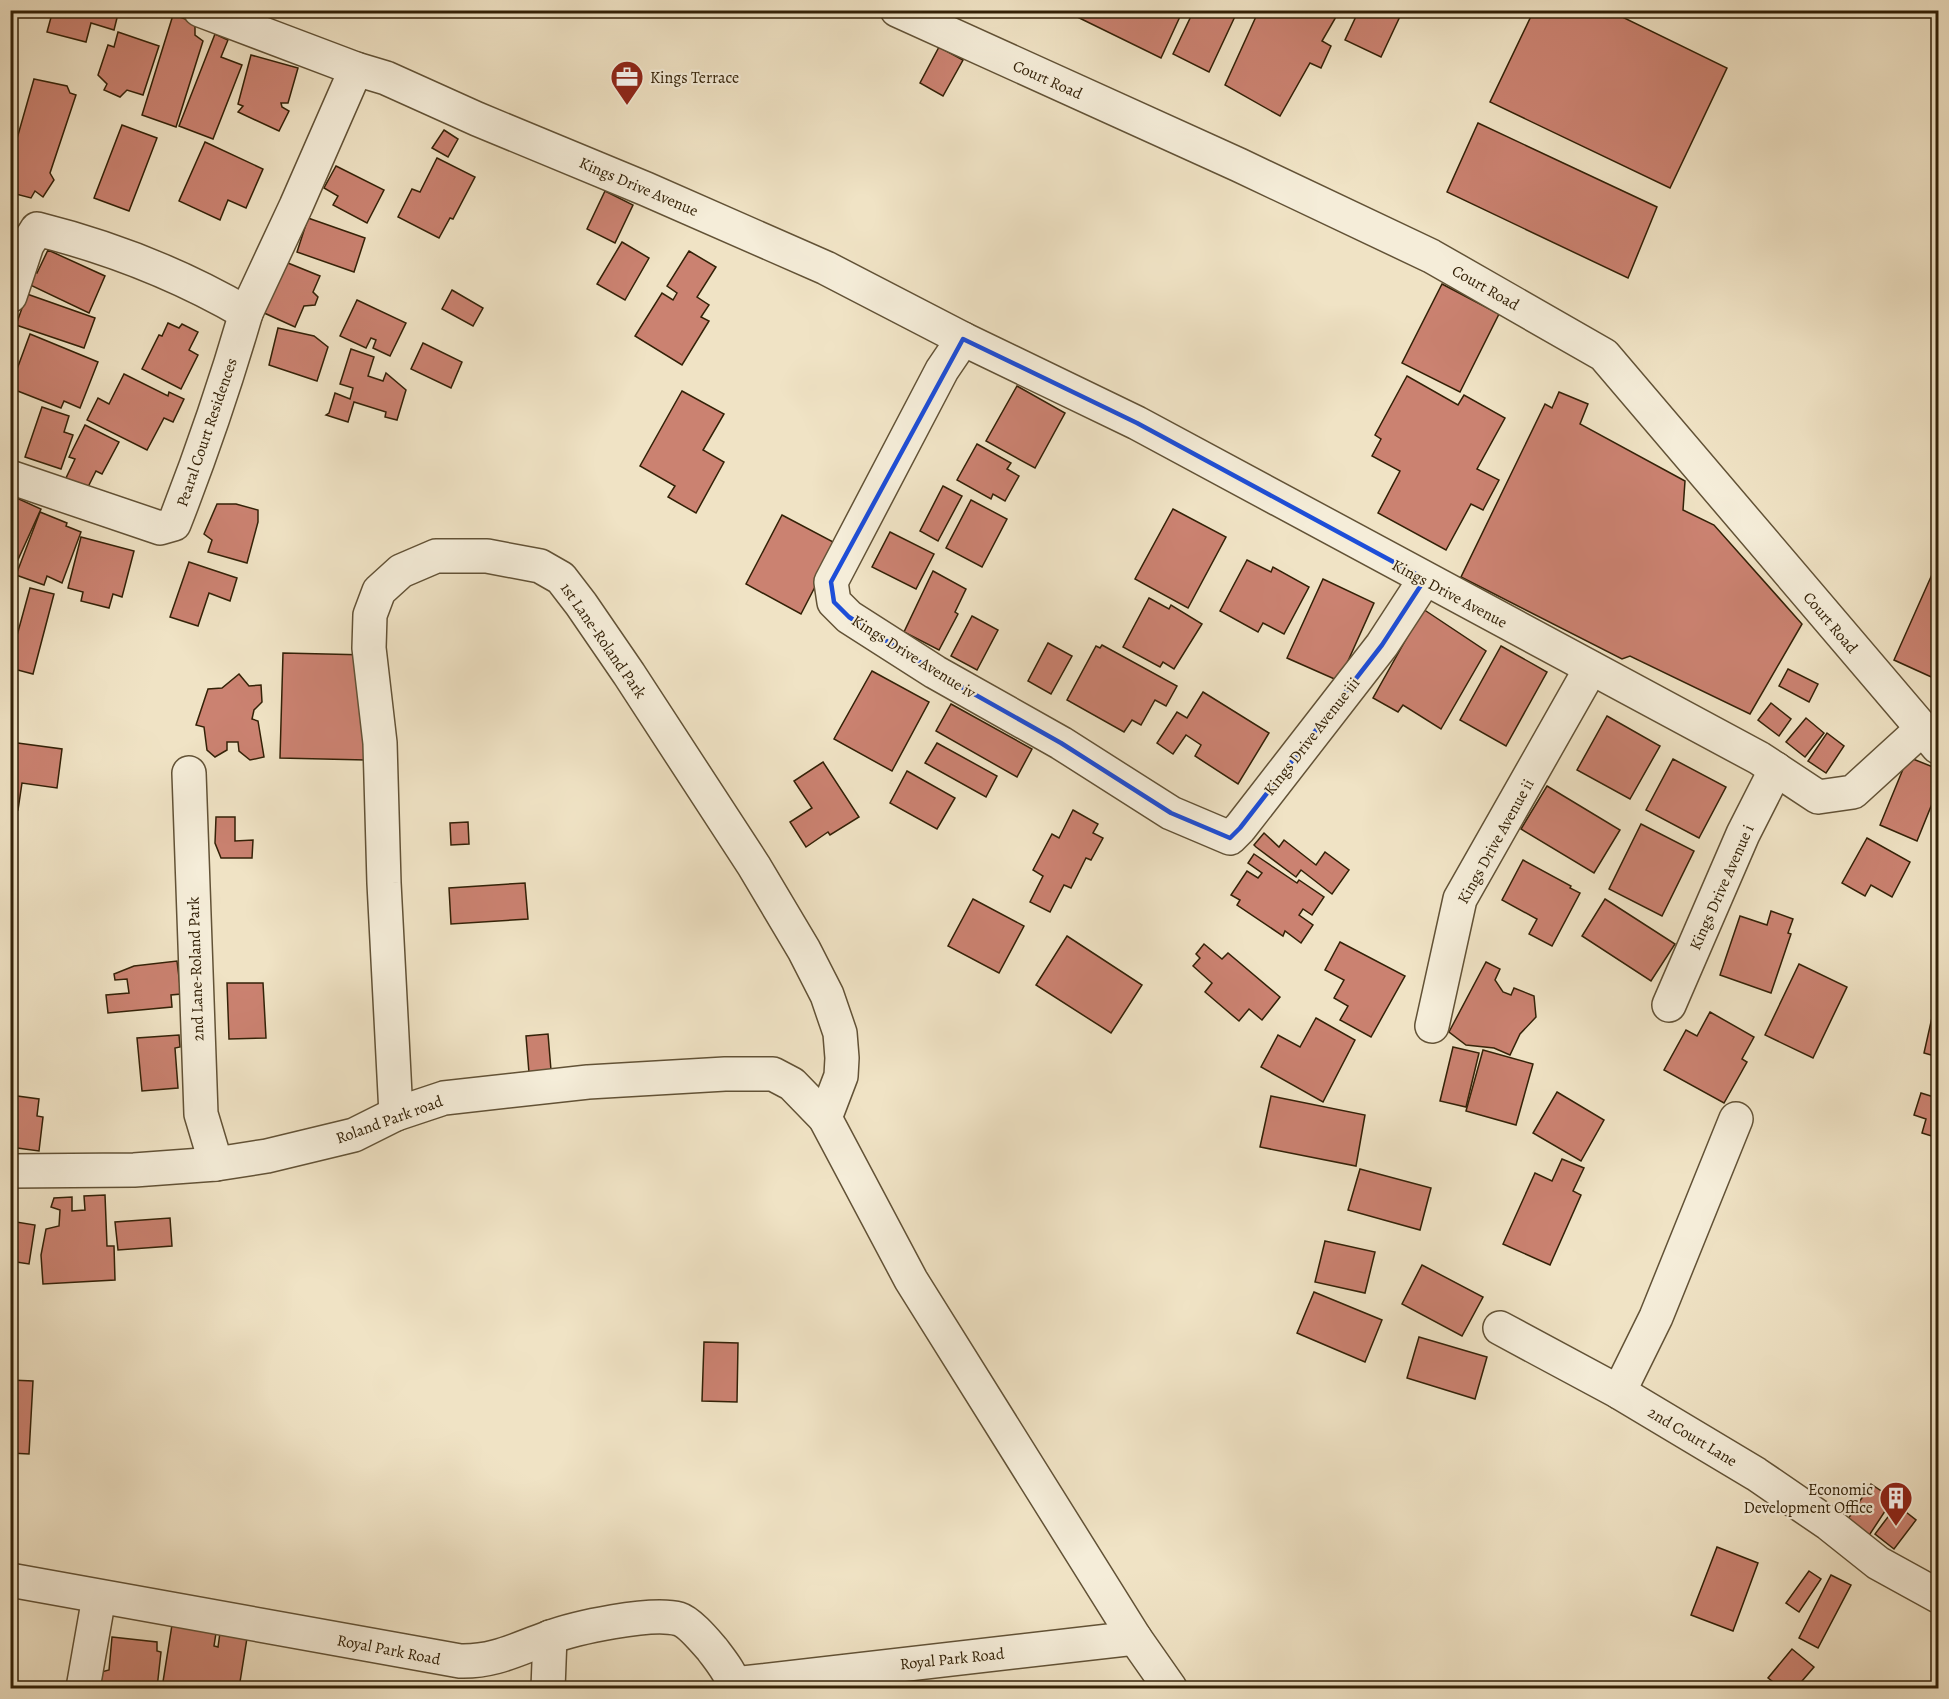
<svg xmlns="http://www.w3.org/2000/svg" width="1949" height="1699" font-family="Alegreya,serif">
  <style>
    .building { fill: #cb8271; stroke: #332107; stroke-width: 1.5 }
    .lines { fill: none; stroke-linecap: round; stroke-linejoin: round }
    .minor-casing { stroke: #625236; stroke-width: 36 }
    .minor { stroke: #f5edd9; stroke-width: 33 }
    .marked { fill: none; stroke: #1d4ed8; stroke-width: 4.5; stroke-linejoin: round }
    .labels { text-anchor: middle; stroke-width: 4.5; stroke-linejoin: round; paint-order: stroke }
    .poi-label { font-size: 16px; fill: #332107; stroke: #f5edd9; text-anchor: start }
    .street-label { font-size: 16px; fill: #332107; stroke: #f5edd9 }
  </style>
  <rect width="100%" height="100%" fill="#f0e3c5"/>
  <filter id="stains"><feTurbulence type="fractalNoise" baseFrequency=".00333" numOctaves="4"/><feColorMatrix values="0 0 0 0 .2 0 0 0 0 .09 0 0 0 0 .02 0 0 0 .5 -.17"/></filter>
  <radialGradient id="worn" r=".72"><stop offset=".6" stop-color="#630" stop-opacity="0"/><stop offset="1" stop-color="#630" stop-opacity=".3"/></radialGradient>
  <!-- building -->
  <g class="building">
    <polygon points="53,10 119,10 114,30 91,23 86,42 47,32"/>
    <polygon points="1063,10 1183,10 1161,58"/>
    <polygon points="1194,10 1238,10 1209,72 1173,54"/>
    <polygon points="1259,10 1340,10 1322,41 1331,46 1321,68 1310,63 1280,116 1225,85"/>
    <polygon points="1359,10 1403,10 1381,57 1345,40"/>
    <polygon points="1534,10 1608,10 1727,68 1670,188 1490,102"/>
    <polygon points="173,15 195,22 195,35 203,41 176,127 142,115"/>
    <polygon points="118,32 159,46 143,95 127,90 120,97 104,90 107,84 98,75 108,45 114,47"/>
    <polygon points="215,34 228,40 221,57 242,65 213,139 179,126"/>
    <polygon points="939,47 963,60 943,96 920,83"/>
    <polygon points="251,55 298,68 288,103 281,103 282,107 289,111 279,131 238,112 243,106 238,104"/>
    <polygon points="34,79 67,86 70,93 76,95 50,173 54,180 43,197 35,191 31,198 12,193 14,185 10,184 10,163"/>
    <polygon points="1478,123 1657,207 1628,278 1447,192"/>
    <polygon points="122,125 157,138 129,211 94,198"/>
    <polygon points="444,130 458,139 448,157 432,148"/>
    <polygon points="205,142 263,169 246,208 228,200 220,220 179,201"/>
    <polygon points="437,158 475,177 453,219 450,218 439,238 398,217 412,189 420,192"/>
    <polygon points="336,166 384,190 367,223 333,205 338,196 324,188"/>
    <polygon points="605,191 633,205 615,243 587,229"/>
    <polygon points="308,218 365,238 354,272 297,252"/>
    <polygon points="622,242 649,258 625,300 597,284"/>
    <polygon points="48,250 105,276 89,313 26,283 32,270 37,273"/>
    <polygon points="689,251 716,267 697,297 709,305 701,317 709,321 682,365 635,336 662,293 673,300 677,293 667,286"/>
    <polygon points="283,261 320,276 313,292 318,297 315,305 304,306 295,327 262,312"/>
    <polygon points="1442,284 1499,314 1460,392 1402,363"/>
    <polygon points="452,290 483,308 473,326 442,309"/>
    <polygon points="27,294 95,318 84,348 16,325"/>
    <polygon points="357,300 406,323 390,356 373,348 376,340 371,338 366,348 340,336"/>
    <polygon points="168,323 179,328 182,324 198,332 189,350 198,355 181,389 142,369 159,335 162,336"/>
    <polygon points="278,328 314,336 328,347 317,381 269,365"/>
    <polygon points="30,334 98,362 80,408 64,401 61,408 10,388"/>
    <polygon points="423,343 462,362 451,388 411,369"/>
    <polygon points="351,349 374,357 368,376 383,381 386,373 406,390 397,420 385,417 386,412 354,402 348,422 326,415 329,413 335,393 350,399 353,388 340,384"/>
    <polygon points="124,374 168,396 169,392 184,399 173,422 164,418 147,450 87,420 98,398 109,404"/>
    <polygon points="1407,376 1458,405 1464,395 1505,418 1477,469 1499,480 1483,510 1471,504 1446,550 1378,513 1400,471 1372,456 1381,439 1375,435"/>
    <polygon points="1017,386 1065,413 1035,468 986,441"/>
    <polygon points="682,391 724,414 703,450 724,462 696,513 668,497 675,486 640,466"/>
    <polygon points="1559,392 1588,404 1580,424 1685,481 1683,510 1714,525 1802,624 1750,714 1630,656 1622,659 1461,577 1545,404 1552,408"/>
    <polygon points="42,407 69,416 64,432 73,435 61,469 25,457"/>
    <polygon points="85,425 119,442 102,474 96,471 87,489 66,478 75,459 69,457"/>
    <polygon points="977,444 1011,463 1007,469 1019,476 1005,501 993,494 991,499 957,480"/>
    <polygon points="943,486 962,496 938,541 920,531"/>
    <polygon points="10,495 41,509 11,575 10,575"/>
    <polygon points="971,500 1007,519 982,567 946,548"/>
    <polygon points="217,504 236,504 258,510 258,522 247,563 208,552 212,540 204,534"/>
    <polygon points="1173,509 1226,537 1188,608 1135,579"/>
    <polygon points="40,512 67,523 66,526 81,532 62,583 47,576 44,585 16,575"/>
    <polygon points="782,515 837,544 801,614 746,584"/>
    <polygon points="890,532 934,554 916,589 872,567"/>
    <polygon points="81,537 134,551 122,597 113,594 109,608 81,601 83,592 68,588"/>
    <polygon points="1247,560 1271,572 1273,567 1309,587 1284,634 1263,623 1258,632 1220,611"/>
    <polygon points="1938,561 1938,680 1894,660"/>
    <polygon points="189,562 237,578 230,601 209,593 198,626 170,617"/>
    <polygon points="933,571 966,589 955,612 958,614 939,650 904,632"/>
    <polygon points="1323,579 1374,603 1339,681 1287,658"/>
    <polygon points="10,580 17,583 10,599"/>
    <polygon points="30,588 54,594 33,674 10,668 10,661"/>
    <polygon points="1149,598 1169,609 1171,605 1202,624 1174,669 1163,662 1160,667 1123,647"/>
    <polygon points="1423,609 1486,651 1441,729 1403,705 1398,712 1373,698"/>
    <polygon points="972,616 998,630 977,670 951,656"/>
    <polygon points="1048,643 1072,656 1051,694 1028,681"/>
    <polygon points="1102,645 1177,686 1166,706 1155,700 1141,725 1132,720 1124,732 1067,700 1096,646 1100,648"/>
    <polygon points="1501,646 1547,672 1506,746 1460,720"/>
    <polygon points="283,653 368,655 366,760 280,758"/>
    <polygon points="1788,669 1818,684 1809,702 1779,686"/>
    <polygon points="872,671 929,702 892,771 834,739"/>
    <polygon points="239,674 249,686 261,685 262,702 254,710 252,719 258,721 264,757 250,760 239,751 238,742 227,742 227,750 215,757 207,750 204,727 196,725 208,689 222,688"/>
    <polygon points="1203,692 1269,733 1238,784 1195,756 1201,745 1186,735 1173,754 1157,743 1177,712 1187,718"/>
    <polygon points="1771,703 1791,719 1779,736 1758,720"/>
    <polygon points="951,704 1032,749 1017,777 936,731"/>
    <polygon points="1607,716 1660,746 1630,799 1577,770"/>
    <polygon points="1806,718 1824,733 1805,757 1786,742"/>
    <polygon points="1827,733 1844,746 1826,773 1808,761"/>
    <polygon points="10,742 62,749 57,788 22,783 18,810 10,809"/>
    <polygon points="937,743 997,776 986,797 925,763"/>
    <polygon points="1908,757 1938,769 1938,789 1917,841 1880,825"/>
    <polygon points="1673,759 1726,787 1699,838 1646,810"/>
    <polygon points="823,762 859,817 830,835 828,832 806,847 790,822 812,808 794,781"/>
    <polygon points="907,771 955,798 937,829 890,803"/>
    <polygon points="1547,786 1620,830 1594,873 1521,829"/>
    <polygon points="1938,808 1938,823 1934,821"/>
    <polygon points="1073,810 1098,824 1093,833 1103,838 1091,860 1086,858 1071,888 1064,885 1050,912 1030,902 1043,876 1033,870 1052,834 1059,838"/>
    <polygon points="216,817 235,817 235,841 253,840 252,858 221,858 215,843"/>
    <polygon points="468,822 469,844 451,845 450,823"/>
    <polygon points="1641,824 1694,851 1662,916 1609,889"/>
    <polygon points="1264,833 1279,847 1284,840 1316,865 1325,852 1349,870 1332,894 1301,870 1296,877 1256,847 1254,845"/>
    <polygon points="1867,838 1910,862 1892,897 1871,885 1865,896 1842,883"/>
    <polygon points="1254,854 1297,883 1299,880 1324,897 1312,915 1303,909 1299,915 1313,925 1301,943 1285,931 1283,936 1237,905 1240,900 1231,895 1247,871 1258,878 1262,873 1248,863"/>
    <polygon points="1523,860 1571,886 1570,888 1580,893 1552,946 1529,934 1537,919 1502,900"/>
    <polygon points="525,883 528,919 451,924 449,888"/>
    <polygon points="973,899 1024,926 999,973 948,946"/>
    <polygon points="1605,899 1675,944 1651,981 1582,936"/>
    <polygon points="1771,911 1793,919 1788,933 1791,934 1771,993 1720,975 1740,916 1767,925"/>
    <polygon points="1067,936 1142,985 1111,1033 1036,985"/>
    <polygon points="1340,942 1405,976 1371,1037 1340,1020 1348,1006 1334,998 1344,980 1325,970"/>
    <polygon points="1204,944 1222,959 1228,953 1280,997 1262,1020 1249,1009 1239,1021 1205,992 1212,983 1193,966 1200,958 1196,954"/>
    <polygon points="177,961 181,994 171,995 172,1007 108,1013 106,995 129,993 127,979 115,980 114,974 134,966"/>
    <polygon points="1486,962 1500,969 1495,980 1503,992 1511,995 1514,988 1534,996 1536,1017 1520,1034 1510,1055 1494,1048 1466,1045 1449,1032"/>
    <polygon points="1799,964 1847,987 1813,1058 1765,1035"/>
    <polygon points="227,983 263,983 266,1038 229,1039"/>
    <polygon points="1935,1004 1938,1005 1938,1057 1924,1053"/>
    <polygon points="1710,1012 1754,1037 1742,1059 1747,1062 1724,1103 1664,1070 1686,1030 1697,1036"/>
    <polygon points="1316,1018 1355,1040 1323,1102 1261,1067 1278,1035 1300,1047"/>
    <polygon points="548,1034 551,1070 529,1073 526,1036"/>
    <polygon points="179,1035 180,1047 175,1048 178,1088 142,1091 137,1038"/>
    <polygon points="1453,1047 1479,1053 1466,1107 1440,1101"/>
    <polygon points="1483,1050 1533,1064 1516,1125 1466,1111"/>
    <polygon points="1937,1087 1938,1087 1938,1138 1922,1133 1926,1119 1914,1115 1921,1093 1934,1097"/>
    <polygon points="1557,1092 1604,1120 1581,1161 1533,1133"/>
    <polygon points="10,1095 39,1099 37,1116 43,1117 39,1151 10,1147"/>
    <polygon points="1271,1096 1365,1115 1356,1166 1260,1147"/>
    <polygon points="1562,1159 1584,1168 1573,1191 1581,1195 1550,1265 1503,1244 1535,1173 1552,1181"/>
    <polygon points="1360,1169 1431,1188 1420,1230 1348,1210"/>
    <polygon points="105,1195 107,1246 114,1246 115,1280 43,1284 41,1255 46,1229 59,1226 60,1210 51,1207 54,1198 72,1197 72,1211 85,1210 84,1196"/>
    <polygon points="170,1218 172,1246 118,1250 115,1222"/>
    <polygon points="10,1221 35,1225 29,1264 10,1261"/>
    <polygon points="1325,1241 1375,1252 1365,1293 1315,1282"/>
    <polygon points="1422,1265 1483,1297 1462,1336 1402,1304"/>
    <polygon points="1314,1292 1382,1320 1365,1362 1297,1333"/>
    <polygon points="1419,1337 1487,1357 1475,1399 1407,1378"/>
    <polygon points="704,1342 738,1343 737,1402 702,1401"/>
    <polygon points="10,1380 33,1381 29,1454 10,1453"/>
    <polygon points="1871,1484 1893,1499 1868,1537 1846,1522"/>
    <polygon points="1897,1505 1916,1520 1894,1549 1875,1534"/>
    <polygon points="1717,1547 1758,1563 1733,1631 1691,1615"/>
    <polygon points="1809,1571 1821,1579 1799,1612 1786,1603"/>
    <polygon points="1831,1575 1851,1585 1818,1648 1799,1638"/>
    <polygon points="172,1625 216,1633 214,1646 218,1647 220,1633 247,1638 239,1688 162,1688"/>
    <polygon points="112,1637 157,1642 157,1651 161,1652 157,1688 99,1688 101,1672 109,1670"/>
    <polygon points="1792,1649 1814,1667 1796,1688 1781,1688 1768,1678"/>
    <polygon points="576,1684 576,1688 555,1688 555,1685"/>
  </g>
  <g class="lines">
    <defs>
      <g id="minor">
        <polyline points="200,10 356,69 386,78 477,119 646,189 826,268 963,339 942,370 831,582 834,602 849,617 935,672 1061,743 1171,813 1230,838 1240,828 1382,645 1425,579"/>
        <polyline points="897,10 1239,165 1431,256 1604,355 1938,747"/>
        <path d="M10,296L27,245L37,229C109,247 181,275 246,313L296,206L356,69"/>
        <polyline points="963,339 1137,423 1759,758 1818,797 1853,792 1922,729"/>
        <path d="M10,477L160,528L174,524C201,455 225,385 246,313"/>
        <polyline points="189,773 201,1114 216,1164"/>
        <polyline points="1669,1005 1743,834 1776,769"/>
        <polyline points="1432,1026 1460,899 1591,668"/>
        <polyline points="396,1114 384,883 380,743 369,648 370,615 379,591 401,571 436,556 487,556 540,566 561,578 581,604 629,674 754,866 804,950 827,995 840,1033 842,1058 841,1076 825,1118"/>
        <polyline points="10,1171 134,1170 216,1164 267,1156 354,1135 396,1114 444,1098 588,1082 725,1074 773,1074 792,1084 825,1118 911,1280 1135,1638 1170,1688"/>
        <polyline points="1500,1328 1619,1392 1756,1474 1829,1524 1878,1563 1938,1596"/>
        <polyline points="1619,1392 1656,1317 1736,1119"/>
        <path d="M10,1580L460,1661C494,1662 517,1649 548,1638C574,1628 652,1611 679,1619C689,1622 705,1641 712,1649C721,1661 732,1674 735,1688"/>
        <polyline points="734,1684 1135,1638"/>
        <polyline points="83,1688 99,1597"/>
        <polyline points="548,1688 550,1637"/>
      </g>
    </defs>
    <!-- minor casing -->
    <use href="#minor" class="minor-casing"/>
    <!-- minor -->
    <use href="#minor" class="minor"/>
  </g>
  <!-- marked area -->
  <path class="marked" d="M963,339L1137,423L1425,579L1382,645L1240,828L1230,838L1171,813L1061,743L935,672L849,617L834,602L831,582Z"/>
  <!-- icons -->
  <defs>
    <symbol id="office-pin" viewBox="-11 -11 22 30"><path d="M0 17L-7.5 6A9.5 9.5 0 1 1 7.5 6Z" fill="#8f2418" stroke="#f5edd9"/><path d="M-6-3h4V-5.5h4V-3h4V5H-6ZM-1-4.5V-3h2v-1.5ZM-6 0V1H6V0Z" fill="#fff"/></symbol>
    <symbol id="building-pin" viewBox="-11 -11 22 30"><path d="M0 17L-7.5 6A9.5 9.5 0 1 1 7.5 6Z" fill="#8f2418" stroke="#f5edd9"/><path d="M-4-6H4V6H1V3H-1V6H-4ZM-2.5-4.3h1.7v1.8h-1.7ZM.8-4.3h1.7v1.8H.8ZM-2.5-1h1.7V.8h-1.7ZM.8-1h1.7V.8H.8Z" fill="#fff"/></symbol>
  </defs>
  <g fill-rule="evenodd">
    <use href="#office-pin" x="608" y="58" width="38" height="52"/>
    <use href="#building-pin" x="1877" y="1479" width="38" height="52"/>
  </g>
  <g class="labels">
    <!-- poi labels -->
    <g class="poi-label">
      <text x="650" y="83">Kings Terrace</text>
      <text x="1873" y="1495" text-anchor="end">Economic<tspan x="1873" dy="18">Development Office</tspan></text>
    </g>
    <!-- street labels -->
    <g class="street-label">
      <text transform="translate(1048 79) rotate(24)" y="6">Court Road</text>
      <text transform="translate(639 186) rotate(23)" y="6">Kings Drive Avenue</text>
      <text transform="translate(1486 287) rotate(30)" y="6">Court Road</text>
      <text transform="translate(206 432) rotate(-71)" y="6">Pearal Court Residences</text>
      <text transform="translate(1450 593) rotate(28)" y="6">Kings Drive Avenue</text>
      <text transform="translate(1831 622) rotate(50)" y="6">Court Road</text>
      <text transform="translate(604 640) rotate(55)" y="6">1st Lane-Roland Park</text>
      <text transform="translate(914 656) rotate(32)" y="6">Kings Drive Avenue iv</text>
      <text transform="translate(1311 736) rotate(-52)" y="6">Kings Drive Avenue iii</text>
      <text transform="translate(1495 841) rotate(-61)" y="6">Kings Drive Avenue ii</text>
      <text transform="translate(1721 887) rotate(-66)" y="6">Kings Drive Avenue i</text>
      <text transform="translate(195 969) rotate(-92)" y="6">2nd Lane-Roland Park</text>
      <text transform="translate(389 1119) rotate(-20)" y="6">Roland Park road</text>
      <text transform="translate(1693 1436) rotate(31)" y="6">2nd Court Lane</text>
      <text transform="translate(389 1649) rotate(11)" y="6">Royal Park Road</text>
      <text transform="translate(952 1658) rotate(-6)" y="6">Royal Park Road</text>
    </g>
  </g>
  <!-- margin -->
  <rect width="1949" height="1699" fill="none" stroke="#f0e3c5" stroke-width="36"/>
  <rect x="12" y="12" width="1925" height="1675" fill="none" stroke="#332107" stroke-width="3"/>
  <rect x="18" y="18" width="1913" height="1663" fill="none" stroke="#332107" stroke-width="1.5"/>
  <rect width="100%" height="100%" filter="url(#stains)"/>
  <rect width="100%" height="100%" fill="url(#worn)"/>
</svg>
